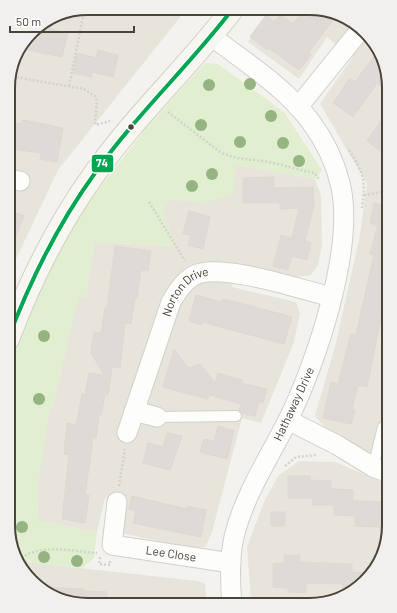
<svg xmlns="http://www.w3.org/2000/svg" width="397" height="613" font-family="Barlow,sans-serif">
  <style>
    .residential { fill: #e7e4dc }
    .green { fill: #e1eecf }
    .building { fill: #dedbd6; stroke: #dcd9d4 }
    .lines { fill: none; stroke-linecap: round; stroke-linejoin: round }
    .lane-casing { stroke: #d2d0cb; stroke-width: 12 }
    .street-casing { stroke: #d2d0cb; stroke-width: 21 }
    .secondary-casing { stroke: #d3cfc5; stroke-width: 24 }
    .path { stroke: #d3d2cc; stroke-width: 2.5; stroke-dasharray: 2 2; stroke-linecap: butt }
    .lane { stroke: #fdfdfc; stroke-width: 10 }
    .street { stroke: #fdfdfc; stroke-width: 19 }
    .secondary { stroke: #f7f6f1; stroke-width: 22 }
    .bus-1-casing { stroke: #fff; stroke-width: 7 }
    .bus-1 { stroke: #00a651; stroke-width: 4 }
    .tree { fill: #96b382 }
    .bus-dot { fill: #4b4439; stroke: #fff; stroke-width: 1.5 }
    .labels { text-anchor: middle; stroke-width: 3; stroke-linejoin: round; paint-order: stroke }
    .street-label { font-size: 12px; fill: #4b4439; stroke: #fff }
    .rim { fill: none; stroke: #4b4439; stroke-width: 2 }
    .line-badge { stroke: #fff; stroke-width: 1.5 }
    .badge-label { font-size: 11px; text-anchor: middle; font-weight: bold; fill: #fff }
  </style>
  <rect width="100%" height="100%" fill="#f4f2ee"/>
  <!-- residential -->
  <g class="residential">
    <polygon points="270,10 324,10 358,25 383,57 389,88 389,463 380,460 326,429 315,416 336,343 360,235 367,184 320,104 352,58 327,37 299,79 248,42"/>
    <polygon points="185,11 58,170 8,276 9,78 19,48 36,28 62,12"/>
    <polygon points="236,165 315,179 321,195 322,246 318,265 311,275 297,277 237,264 232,287 296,302 300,313 294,342 261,423 242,418 212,532 206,546 199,548 172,544 122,533 125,503 105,498 97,532 38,521 37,487 49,411 52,409 78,298 86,298 94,242 174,246 163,211 169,199 204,203"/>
    <polygon points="299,461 335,462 389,485 389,530 373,573 340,599 318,603 251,601 247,547 264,502 278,476"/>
    <polygon points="25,562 198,581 205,584 207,605 78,604 39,588 25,569"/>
  </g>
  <!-- green -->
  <g class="green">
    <polygon points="205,63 218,64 284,112 322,170 315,179 236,165 233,195 204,203 169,199 163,211 175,246 94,242 86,298 78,298 52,410 49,411 37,487 38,521 97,532 94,558 82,568 25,562 25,569 14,556 8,525 8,358 43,276 81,212 148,126"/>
    <polygon points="251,601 318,603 309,605 252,605"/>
  </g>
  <!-- building -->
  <g class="building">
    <polygon points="304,10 324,10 332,13 328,18 332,21 308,53 311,55 299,70 269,48 267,50 250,37 266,15 274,22 280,15 293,24"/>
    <polygon points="44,23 52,25 51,29 68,33 62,57 19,48 36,28"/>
    <polygon points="98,50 118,55 113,77 92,72 92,77 73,73 77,53 96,58"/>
    <polygon points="378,51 383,57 387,77 381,86 377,83 353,117 333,103 350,78 355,82"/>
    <polygon points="23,120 63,128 57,162 40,159 41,153 13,149 17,123 22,124"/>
    <polygon points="381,121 389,127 389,157 367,141"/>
    <polygon points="274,177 274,188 313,187 314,206 305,241 311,243 307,260 292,256 288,270 273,266 281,235 292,238 299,208 280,209 280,203 243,203 243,178"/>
    <polygon points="385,200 389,200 389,315 382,313 367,387 358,385 352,409 355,410 351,424 323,418 331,382 338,384 351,334 356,335 362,308 374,255 370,254 378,225 370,223 374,203 383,205"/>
    <polygon points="9,210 24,216 9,253 8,253"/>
    <polygon points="189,211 210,217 203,249 188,245 191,235 183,234"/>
    <polygon points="115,246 151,251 148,271 141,270 137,298 135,298 131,324 125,323 120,368 112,367 108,395 105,394 101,415 99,415 96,438 93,438 85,495 89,495 85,523 62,519 69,455 64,454 67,423 76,425 82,394 85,395 89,373 104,375 91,353 94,332 101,333 105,308 107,308"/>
    <polygon points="196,295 221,302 222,299 244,304 292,317 284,344 202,322 201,325 189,321"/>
    <polygon points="174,349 188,368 200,364 215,383 218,373 242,380 241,383 267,389 263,403 259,401 255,416 242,413 239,410 241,404 209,395 208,399 163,387"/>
    <polygon points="218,426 234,431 227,459 200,452 204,439 214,441"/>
    <polygon points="167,433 182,436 170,470 143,463 148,443 163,447"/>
    <polygon points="288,476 310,476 310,480 331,481 331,489 353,490 353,501 382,502 381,527 355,526 355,516 334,515 334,505 312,505 313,498 288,498"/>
    <polygon points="132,496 187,509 187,506 206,510 201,537 133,523 136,511 129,509"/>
    <rect x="271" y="512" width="14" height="14"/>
    <polygon points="284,555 300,555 300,562 352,564 352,572 372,574 342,597 343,584 306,583 306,593 288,592 288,588 273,587 273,563 284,563"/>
    <polygon points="39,587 83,589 83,591 107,592 107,604 78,604 39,588"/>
  </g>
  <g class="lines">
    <defs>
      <g id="lane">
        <polyline points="157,417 236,416"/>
        <polyline points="373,467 383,427"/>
        <polyline points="289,605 314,604"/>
      </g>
      <g id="street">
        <path d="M211,36C245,62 285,87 311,122C324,140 335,162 340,183C356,245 316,364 288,420C269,458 244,495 234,537C229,559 230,582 232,605"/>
        <polyline points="298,107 361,29"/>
        <polyline points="9,179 20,181"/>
        <polyline points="134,411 157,417"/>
        <polyline points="288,420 337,445 373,467 389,473"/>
        <path id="s1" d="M127,433L171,302C176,293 183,282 193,276C217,261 303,290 331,297"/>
        <path id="s2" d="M117,502L112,545L231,563"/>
      </g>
      <path id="secondary" d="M8,339C30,281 58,224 95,173C136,115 188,67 231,11"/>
    </defs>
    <!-- lane casing -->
    <use href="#lane" class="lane-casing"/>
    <!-- street casing -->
    <use href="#street" class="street-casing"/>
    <!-- secondary casing -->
    <use href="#secondary" class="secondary-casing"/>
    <!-- path -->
    <g class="path">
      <polyline points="9,76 84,89 96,97 97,102 95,122 96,125 110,121"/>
      <polyline points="69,86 84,12"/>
      <path d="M168,112L220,152C235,159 248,159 263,161C281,164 298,170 315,173L319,180"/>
      <path d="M349,150C364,174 366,180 362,208"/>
      <polyline points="364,195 389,191"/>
      <polyline points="149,202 185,261"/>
      <polyline points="285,466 296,457 317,455"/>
      <polyline points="119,486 125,449"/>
      <polyline points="100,557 99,564 110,565 110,561"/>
      <path d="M18,560C40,543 71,551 97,553"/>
    </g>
    <!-- lane -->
    <use href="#lane" class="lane"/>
    <!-- street -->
    <use href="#street" class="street"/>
    <!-- secondary -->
    <use href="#secondary" class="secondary"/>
    <defs>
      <path id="bus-1" d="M8,339C30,281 58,224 95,173C136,115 188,67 231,11"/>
    </defs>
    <!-- bus-1 casing -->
    <use href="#bus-1" class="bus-1-casing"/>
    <!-- bus-1 -->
    <use href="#bus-1" class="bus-1"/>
  </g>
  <!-- trees -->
  <g class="tree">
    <circle cx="250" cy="84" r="6"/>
    <circle cx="209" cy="85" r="6"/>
    <circle cx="271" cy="116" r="6"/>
    <circle cx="201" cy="125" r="6"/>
    <circle cx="240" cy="142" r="6"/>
    <circle cx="283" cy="143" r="6"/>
    <circle cx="299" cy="161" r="6"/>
    <circle cx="212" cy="174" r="6"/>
    <circle cx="192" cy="186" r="6"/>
    <circle cx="44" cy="336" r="6"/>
    <circle cx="39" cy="399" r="6"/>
    <circle cx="22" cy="527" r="6"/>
    <circle cx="44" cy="557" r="6"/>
    <circle cx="77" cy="561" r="6"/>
  </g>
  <!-- markers -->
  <circle class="bus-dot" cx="131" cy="127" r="3.5"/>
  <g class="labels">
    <!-- street labels -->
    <g class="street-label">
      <text dy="4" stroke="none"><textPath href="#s1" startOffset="156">Norton Drive</textPath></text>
      <text transform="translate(294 404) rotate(-65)" y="4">Hathaway Drive</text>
      <text dy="4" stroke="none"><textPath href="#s2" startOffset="103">Lee Close</textPath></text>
    </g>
  </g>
  <!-- crop -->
  <path d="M0 0H397V613H0ZM88 15H309A73 73 0 0 1 382 88V525A73 73 0 0 1 309 598H88A73 73 0 0 1 15 525V88A73 73 0 0 1 88 15Z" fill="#f1f0ef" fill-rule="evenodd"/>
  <path class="rim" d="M88 15H309A73 73 0 0 1 382 88V525A73 73 0 0 1 309 598H88A73 73 0 0 1 15 525V88A73 73 0 0 1 88 15Z"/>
  <rect class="line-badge" x="91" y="154" width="23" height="19" rx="4" fill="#00a651"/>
  <g class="badge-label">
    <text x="102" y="167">74</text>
  </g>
  <!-- scale -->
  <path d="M10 26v6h124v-6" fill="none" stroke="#4b4439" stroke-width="2"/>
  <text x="16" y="26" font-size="12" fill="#4b4439" stroke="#ffffff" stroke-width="3" paint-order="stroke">50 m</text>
</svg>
